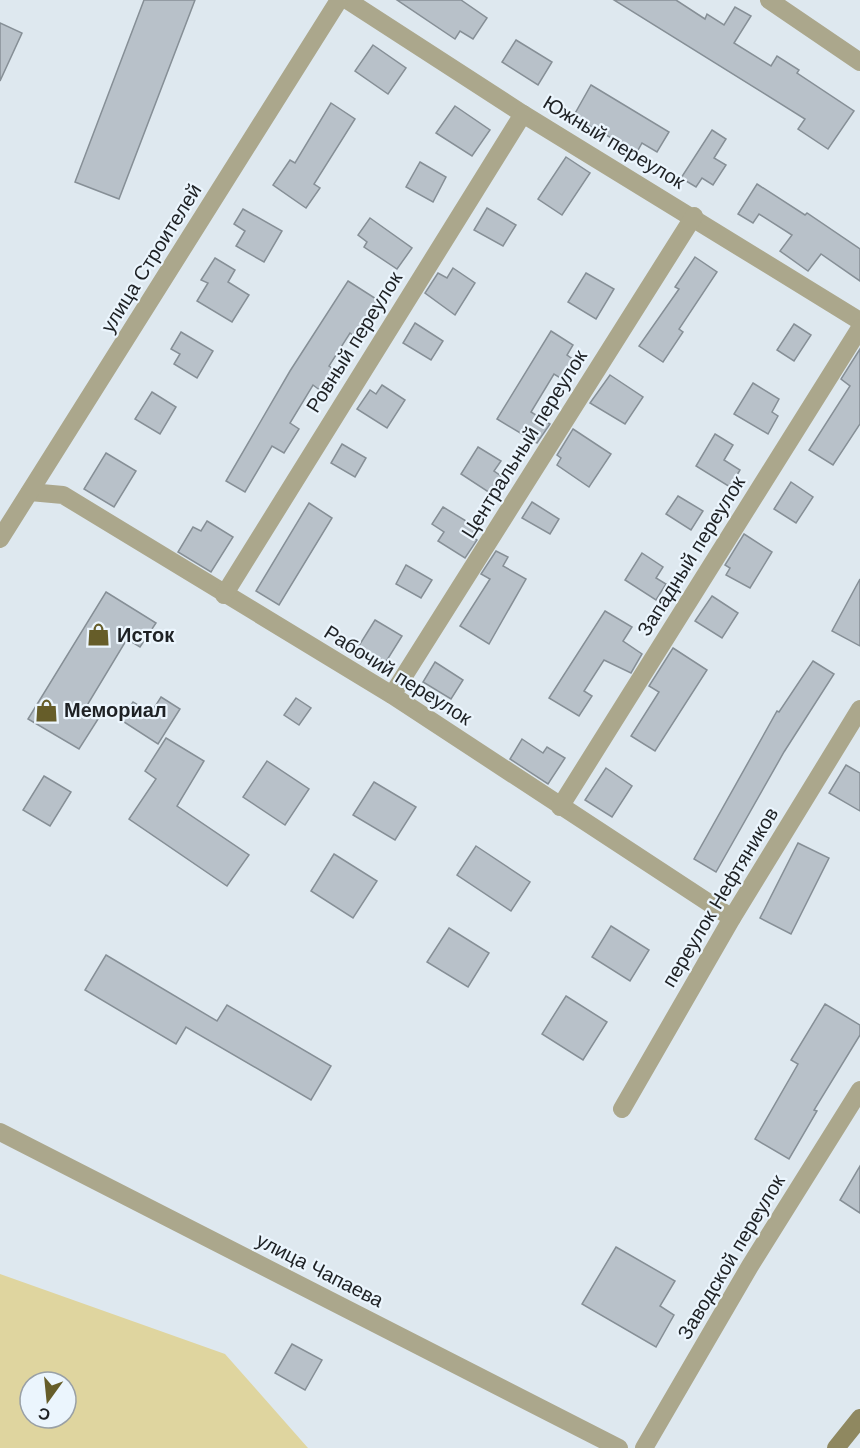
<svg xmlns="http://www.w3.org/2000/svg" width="860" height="1448" font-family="Helvetica,sans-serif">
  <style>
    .green { fill: #dfd59f; fill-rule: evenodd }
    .building { fill: #b8c1c9; stroke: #868f96; stroke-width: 1.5 }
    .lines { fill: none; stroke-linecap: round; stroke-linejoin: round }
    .minor { stroke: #aba78c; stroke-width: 18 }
    .tertiary { stroke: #aba78c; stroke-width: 18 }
    .secondary { stroke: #8f8860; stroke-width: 18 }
    .labels { text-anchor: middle; stroke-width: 4.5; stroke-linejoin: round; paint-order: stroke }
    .street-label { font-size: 20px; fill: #1e2124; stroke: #ebf5fd }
    .poi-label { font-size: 20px; font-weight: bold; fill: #1e2124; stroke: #ebf5fd; text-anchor: start }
  </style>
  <rect width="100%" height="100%" fill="#dee8ef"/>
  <!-- green -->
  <path class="green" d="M0,1274L225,1354L308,1448H0ZM30,1382H66V1418H30Z"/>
  <!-- building -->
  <g class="building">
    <polygon points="144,0 195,0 119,199 75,182"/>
    <polygon points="397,0 461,0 487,18 473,39 460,31 455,39"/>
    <polygon points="614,0 676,0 705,19 707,14 724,25 735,7 751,16 734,43 771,66 777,56 799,70 797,73 854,111 828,149 798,129 805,119"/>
    <polygon points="0,23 22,33 0,81"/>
    <polygon points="516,40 552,62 538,85 502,62"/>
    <polygon points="373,45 406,68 388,94 355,71"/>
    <polygon points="591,85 669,132 657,152 642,143 637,152 573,117"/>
    <polygon points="331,103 355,119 314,184 320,188 306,208 273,185 290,160 295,163"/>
    <polygon points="455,106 490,130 472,156 436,133"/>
    <polygon points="712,130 726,139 714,158 726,165 713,185 702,178 696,187 681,178"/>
    <polygon points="566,157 590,173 562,215 538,199"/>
    <polygon points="420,162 446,177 433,202 406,187"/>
    <polygon points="757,184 805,215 807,213 860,249 860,281 821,254 808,271 780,251 792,235 759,214 753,223 738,214"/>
    <polygon points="487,208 516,225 503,246 474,230"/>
    <polygon points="243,209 282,231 264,262 236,246 245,231 234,224"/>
    <polygon points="370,218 412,248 397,269 364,247 367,242 358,235"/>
    <polygon points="695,257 717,272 679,329 683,332 663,362 639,346 679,289 675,287"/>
    <polygon points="215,258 235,270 228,282 249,295 232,322 197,301 208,283 201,280"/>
    <polygon points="453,268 475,283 455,315 425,293 438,273 447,278"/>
    <polygon points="586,273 614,289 596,319 568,302"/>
    <polygon points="348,281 381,302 358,339 350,333 329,366 339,373 325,394 313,385 290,423 299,429 284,453 272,446 245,492 226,481 290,371"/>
    <polygon points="415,323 443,341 431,360 403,343"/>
    <polygon points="794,324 811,335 794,361 777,350"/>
    <polygon points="551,331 573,345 567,355 574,360 562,379 554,374 531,412 550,424 537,443 497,419"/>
    <polygon points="181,332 213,351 197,378 174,364 180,354 171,349"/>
    <polygon points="860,349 860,424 833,465 809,450 850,386 841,379"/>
    <polygon points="610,375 643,397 625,424 590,403"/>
    <polygon points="753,383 779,399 772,412 778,416 768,434 734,414"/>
    <polygon points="382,385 405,400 387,428 357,409 370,390 376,394"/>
    <polygon points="152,392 176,407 160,434 135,419"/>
    <polygon points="573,429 611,454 589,487 557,465 561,458 557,455"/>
    <polygon points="715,434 733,445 724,460 740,470 730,487 696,466"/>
    <polygon points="342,444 366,458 355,477 331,463"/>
    <polygon points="478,447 501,461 494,471 501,476 490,493 461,474"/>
    <polygon points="106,453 136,471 114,507 84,489"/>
    <polygon points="791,482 813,497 796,523 774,509"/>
    <polygon points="678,496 703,511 691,530 666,514"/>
    <polygon points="532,502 559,519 550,534 522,518"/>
    <polygon points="309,503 332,518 279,605 256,591"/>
    <polygon points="443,507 476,527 471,536 477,540 465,558 438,541 444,532 432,524"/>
    <polygon points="207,521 233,537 211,572 178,552 193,527 201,531"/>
    <polygon points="744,534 772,552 750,588 726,575 730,568 725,565"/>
    <polygon points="496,551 508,557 503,566 526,579 489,644 460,626 490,579 481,574"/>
    <polygon points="642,553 663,567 656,578 666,584 656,600 625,580"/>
    <polygon points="406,565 432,580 421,598 396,584"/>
    <polygon points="860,579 860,646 832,631"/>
    <polygon points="106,592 156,623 140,647 127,639 86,707 100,716 79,749 28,719"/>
    <polygon points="712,596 738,613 722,638 695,621"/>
    <polygon points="605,611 632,627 623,641 642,654 631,673 604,660 584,691 592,696 579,716 549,698"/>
    <polygon points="375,620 402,636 382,668 355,652"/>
    <polygon points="673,648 707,670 655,751 631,736 659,692 649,686"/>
    <polygon points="813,661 834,674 784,752 716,872 694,859 777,711 779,712"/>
    <polygon points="435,662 463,680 451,699 423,682"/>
    <polygon points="161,697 180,709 158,744 121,720 133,702 151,713"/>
    <polygon points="296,698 311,708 299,725 284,715"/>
    <polygon points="166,738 204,761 177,806 249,855 227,886 129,819 156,779 145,771"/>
    <polygon points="522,739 543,753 547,747 565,758 548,784 510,759"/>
    <polygon points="267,761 309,789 285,825 243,797"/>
    <polygon points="846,765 860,773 860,811 829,793"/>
    <polygon points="606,768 632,786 612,817 585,800"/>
    <polygon points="44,776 71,792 50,826 23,810"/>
    <polygon points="374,782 416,807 395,840 353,815"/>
    <polygon points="798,843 829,858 791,934 760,918"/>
    <polygon points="476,846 530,882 511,911 457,875"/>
    <polygon points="334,854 377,881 353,918 311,891"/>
    <polygon points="611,926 649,950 630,981 592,957"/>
    <polygon points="449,928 489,953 468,987 427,962"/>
    <polygon points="106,955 217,1021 227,1005 331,1066 311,1100 186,1027 176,1044 85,990"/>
    <polygon points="566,996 607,1022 583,1060 542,1034"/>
    <polygon points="825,1004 860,1025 860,1035 814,1110 817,1111 789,1159 755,1139 798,1064 791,1060"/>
    <polygon points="860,1166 860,1213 840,1200"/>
    <polygon points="616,1247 675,1281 660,1306 674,1315 656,1347 582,1304"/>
    <polygon points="292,1344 322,1360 305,1390 275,1373"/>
  </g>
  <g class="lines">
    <!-- minor -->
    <g class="minor">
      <polyline points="347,0 523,114 860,321"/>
      <polyline points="769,0 860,62"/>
      <polyline points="30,492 63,495 392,695 732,918"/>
      <polyline points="224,595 523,114"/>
      <polyline points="392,695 694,216"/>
      <polyline points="560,807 860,328"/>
      <polyline points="622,1109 732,918 860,709"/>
      <polyline points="644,1448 750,1266 860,1090"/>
    </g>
    <!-- tertiary -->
    <g class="tertiary">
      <polyline points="0,539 339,0"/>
      <polyline points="0,1132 619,1448"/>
    </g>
    <!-- secondary -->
    <polyline class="secondary" points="836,1448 860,1418"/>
  </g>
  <!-- icons -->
  <defs>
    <symbol id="shop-bare" viewBox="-9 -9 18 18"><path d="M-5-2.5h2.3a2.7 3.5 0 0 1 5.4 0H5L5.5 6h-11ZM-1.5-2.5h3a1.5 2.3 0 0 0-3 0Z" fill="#665d29" stroke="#ebf5fd" stroke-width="2.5" paint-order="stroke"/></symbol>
  </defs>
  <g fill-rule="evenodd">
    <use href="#shop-bare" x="82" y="618" width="33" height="33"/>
    <use href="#shop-bare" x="30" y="694" width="33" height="33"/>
  </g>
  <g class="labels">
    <!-- street labels -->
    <g class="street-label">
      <text transform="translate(614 142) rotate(31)" y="7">Южный переулок</text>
      <text transform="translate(151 258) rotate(-58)" y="7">улица Строителей</text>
      <text transform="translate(354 342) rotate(-58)" y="7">Ровный переулок</text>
      <text transform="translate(524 444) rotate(-58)" y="7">Центральный переулок</text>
      <text transform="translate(691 556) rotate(-58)" y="7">Западный переулок</text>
      <text transform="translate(398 675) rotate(32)" y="7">Рабочий переулок</text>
      <text transform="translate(720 897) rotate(-59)" y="7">переулок Нефтяников</text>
      <text transform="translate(731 1257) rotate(-59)" y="7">Заводской переулок</text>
      <text transform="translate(320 1270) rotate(27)" y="7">улица Чапаева</text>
    </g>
    <!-- poi labels -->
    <g class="poi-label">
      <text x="117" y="642">Исток</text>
      <text x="64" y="717">Мемориал</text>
    </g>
  </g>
  <!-- north arrow -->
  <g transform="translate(48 1400) rotate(195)"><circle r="28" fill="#ebf5fd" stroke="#99a0a6" stroke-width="1.5"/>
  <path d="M0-4.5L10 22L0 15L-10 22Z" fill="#665d29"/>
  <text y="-9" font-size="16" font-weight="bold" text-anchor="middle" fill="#1e2124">С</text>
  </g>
</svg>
